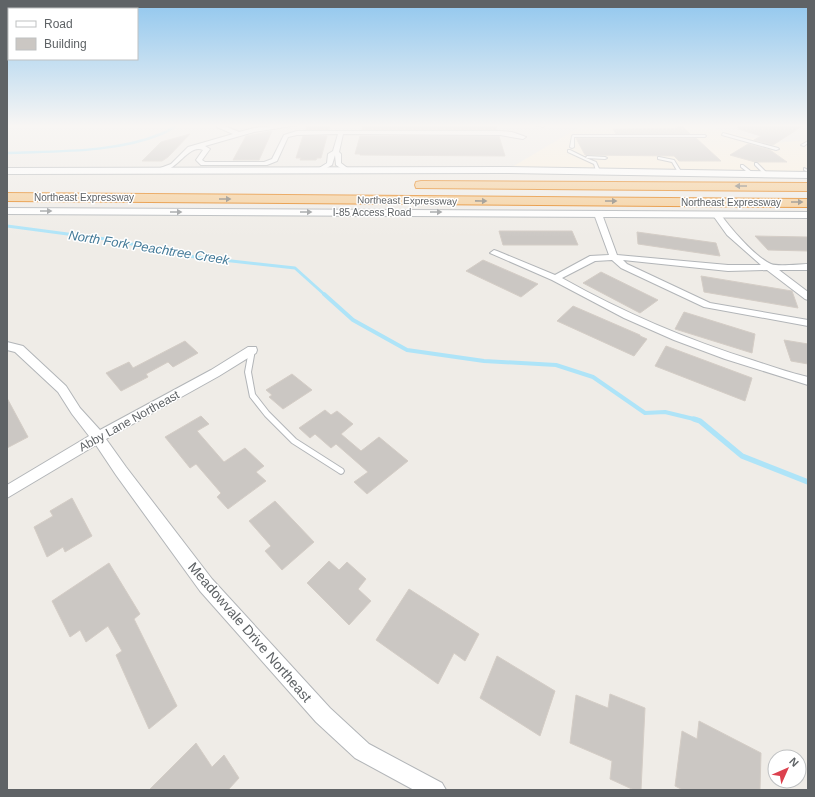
<svg xmlns="http://www.w3.org/2000/svg" width="815" height="797" font-family="Helvetica,sans-serif">
  <style>
    .commercial { fill: #fbf1e0 }
    .lines { fill: none; stroke-linecap: round; stroke-linejoin: round }
    .stream-far3 { stroke: #aee4f8; stroke-width: 2.5 }
    .stream-far2 { stroke: #aee4f8; stroke-width: 3 }
    .stream-far1 { stroke: #aee4f8; stroke-width: 4 }
    .stream { stroke: #aee4f8; stroke-width: 5.5 }
    .building { fill: #cbc7c3; stroke: #d4cdc6 }
    .service-casing { stroke: #b2b5b8; stroke-width: 2 }
    .minor-casing { stroke: #b2b5b8; stroke-width: 2 }
    .secondary-casing { stroke: #b3b7ba; stroke-width: 2 }
    .motorway-casing { stroke: #e48013; stroke-width: 2 }
    .service { fill: #fff; fill-rule: evenodd }
    .minor { fill: #fff; fill-rule: evenodd }
    .secondary { fill: #fff; fill-rule: evenodd }
    .motorway { fill: #f5ce99; fill-rule: evenodd }
    .oneway { fill: #847e73 }
    .oneway2 { fill: #979a9c }
    .labels { text-anchor: middle; stroke-width: 3; stroke-linejoin: round; paint-order: stroke }
    .far-street-label { font-size: 10px; fill: #5f6366; stroke: #fff }
    .street-label { font-size: 12px; fill: #5f6366; stroke: #fff }
    .water-label { font-size: 13px; font-style: italic; fill: #457b99; stroke: #fff }
    .near-street-label { font-size: 14px; fill: #5f6366; stroke: #fff }
  </style>
  <rect width="100%" height="100%" fill="#efece7"/>
  <!-- commercial -->
  <polygon class="commercial" points="583,125 698,125 775,143 808,140 808,173 512,167"/>
  <g class="lines">
    <!-- stream-far3 -->
    <path class="stream-far3" d="M7,153C56,151 115,153 161,134C167,132 172,128 177,125"/>
    <!-- stream-far2 -->
    <polyline class="stream-far2" points="7,226 113,240 187,256 295,268 325,295"/>
    <!-- stream-far1 -->
    <polyline class="stream-far1" points="324,294 353,320 407,350 484,361 556,365 593,377 645,413 665,412 698,420"/>
    <!-- stream -->
    <polyline class="stream" points="694,419 700,421 742,456 808,482"/>
  </g>
  <!-- building -->
  <g class="building">
    <polygon points="307,125 330,125 329,130 306,130"/>
    <polygon points="363,125 496,125 497,130 362,130"/>
    <polygon points="677,125 681,125 690,134 616,134 613,129 677,128"/>
    <polygon points="738,125 804,125 773,145 754,140 761,136 738,129"/>
    <polygon points="272,131 259,160 233,160 246,136"/>
    <polygon points="190,134 168,157 162,161 142,161 161,142"/>
    <polygon points="303,136 327,136 321,158 317,158 316,160 300,160 301,158 296,158"/>
    <polygon points="360,136 499,136 505,156 360,155 360,154 355,154"/>
    <polygon points="576,138 696,138 721,161 679,161 674,156 585,155"/>
    <polygon points="748,144 770,150 787,162 755,162 730,155"/>
    <polygon points="499,231 572,231 578,245 503,245"/>
    <polygon points="637,232 716,243 720,256 638,244"/>
    <polygon points="755,236 808,237 808,251 768,250"/>
    <polygon points="483,260 520,276 538,284 521,297 466,271"/>
    <polygon points="601,272 658,300 640,313 583,283"/>
    <polygon points="701,276 792,291 798,308 704,292"/>
    <polygon points="573,306 640,335 640,336 647,339 634,356 557,321"/>
    <polygon points="684,312 755,334 752,353 675,329"/>
    <polygon points="784,340 808,344 808,364 791,361"/>
    <polygon points="185,341 198,353 173,367 168,362 146,374 148,377 121,391 106,373 129,362 133,368"/>
    <polygon points="666,346 752,378 745,401 655,366"/>
    <polygon points="292,374 312,390 283,409 269,397 272,395 266,390"/>
    <polygon points="7,398 28,437 7,448"/>
    <polygon points="325,410 331,415 337,411 353,424 341,434 361,451 379,437 408,461 367,494 354,482 368,472 336,444 331,448 315,434 310,438 299,428"/>
    <polygon points="201,416 209,424 197,431 224,462 245,448 264,466 256,472 266,481 228,509 217,497 221,493 196,464 190,468 165,437"/>
    <polygon points="72,498 92,536 65,552 63,547 47,557 34,527 53,516 50,511"/>
    <polygon points="275,501 314,542 282,570 265,551 271,546 249,521"/>
    <polygon points="329,561 339,570 347,562 366,579 358,589 371,601 349,625 307,583"/>
    <polygon points="109,563 140,614 134,619 177,706 149,729 116,655 122,651 108,626 86,642 80,630 70,637 52,601"/>
    <polygon points="409,589 479,634 465,661 454,653 438,684 376,640"/>
    <polygon points="497,656 555,691 540,736 480,698"/>
    <polygon points="610,694 645,708 641,790 634,790 610,779 612,761 570,743 576,695 608,708"/>
    <polygon points="699,721 761,753 760,790 683,790 675,786 682,731 697,739"/>
    <polygon points="196,743 212,767 224,755 239,778 228,790 149,790"/>
  </g>
  <g class="lines">
    <defs>
      <g id="service">
        <polygon points="723,133 778,148 779,149 776,150 722,135"/>
        <polygon points="573,135 705,135 706,136 705,137 574,137 574,147 572,148 570,147 572,136"/>
        <polygon points="808,141 808,143 804,146 801,145"/>
        <polygon points="568,150 570,150 586,158 587,156 605,157 607,158 605,159 586,158 596,162 600,171 598,172 596,171 594,164 568,152"/>
        <polygon points="659,157 674,160 682,173 681,174 679,174 672,162 658,159 658,157"/>
        <polygon points="755,163 757,163 768,174 768,176 766,176 755,165"/>
        <polygon points="741,165 743,165 753,173 753,175 751,175 741,167"/>
        <polygon points="804,168 808,170 808,172 804,170"/>
        <polygon points="252,348 255,350 251,372 255,394 269,412 296,439 343,469 344,471 343,473 341,474 339,473 292,443 265,416 250,397 245,372 249,350"/>
      </g>
      <g id="minor">
        <path d="M217,125H222L239,132L254,128L279,125H297L254,132L205,146L210,149L202,160L205,162H264L272,159L284,135L297,131H500L512,132L526,137L523,139L500,135L343,134L339,152L341,154V163L350,170L345,171L336,165L335,155L332,165L319,172L316,170L327,163L328,154L333,151L338,134L297,135L288,137L277,161L267,165H201L196,160L203,150C187,143 177,175 155,172V170L171,164L188,147L233,134L217,127Z"/>
        <polygon points="536,125 546,125 543,127"/>
        <path d="M595,212H601L602,214L617,255L728,265H761L727,235L712,214L716,212H719C729,227 755,257 771,264C778,267 800,264 808,264V270H779L808,292V300L805,299L767,270L728,271L623,260L627,264L710,303L808,320V326L704,307L621,268L612,260L595,261L562,278C624,313 688,340 755,361C773,367 790,373 808,377V385L725,359L674,340L624,318L552,280L490,253L494,250L497,251L555,275L590,256L609,255L594,214Z"/>
        <polygon points="7,342 23,346 66,386 80,408 100,430 211,370 248,347 256,347 257,350 256,353 219,376 106,439 126,467 212,579 330,708 369,744 442,783 446,790 414,790 355,758 316,722 200,591 116,475 96,445 7,498 7,485 89,436 72,414 58,392 15,352 7,350"/>
      </g>
      <g id="secondary">
        <polygon points="504,167 808,172 808,178 504,173 7,174 7,168"/>
        <polygon points="7,208 808,212 808,218 7,214"/>
      </g>
      <g id="motorway">
        <polygon points="421,181 808,183 808,191 416,188 415,185 416,182"/>
        <polygon points="7,193 808,199 808,207 7,201"/>
      </g>
    </defs>
    <!-- service casing -->
    <use href="#service" class="service-casing"/>
    <!-- minor casing -->
    <use href="#minor" class="minor-casing"/>
    <!-- secondary casing -->
    <use href="#secondary" class="secondary-casing"/>
    <!-- motorway casing -->
    <use href="#motorway" class="motorway-casing"/>
    <!-- service -->
    <use href="#service" class="service"/>
    <!-- minor -->
    <use href="#minor" class="minor"/>
    <!-- secondary -->
    <use href="#secondary" class="secondary"/>
    <!-- motorway -->
    <use href="#motorway" class="motorway"/>
  </g>
  <!-- one-way arrows -->
  <defs><path id="oneway-solid" d="M-6-.8H1V-3.2L6.5 0L1 3.2V.8H-6Z"/></defs>
  <g class="oneway">
    <use href="#oneway-solid" transform="translate(741 186) rotate(-180)"/>
    <use href="#oneway-solid" transform="translate(225 199)"/>
    <use href="#oneway-solid" transform="translate(481 201) rotate(1)"/>
    <use href="#oneway-solid" transform="translate(611 201)"/>
    <use href="#oneway-solid" transform="translate(797 202)"/>
  </g>
  <g class="oneway2">
    <use href="#oneway-solid" transform="translate(46 211)"/>
    <use href="#oneway-solid" transform="translate(176 212)"/>
    <use href="#oneway-solid" transform="translate(306 212)"/>
    <use href="#oneway-solid" transform="translate(436 212)"/>
  </g>
  <!-- sky -->
  <linearGradient id="sky" x2="0" y2="1"><stop stop-color="#91c7ee"/><stop offset="0.53" stop-color="#f8f6f4"/><stop offset="1" stop-color="#f8f6f4" stop-opacity="0"/></linearGradient>
  <rect width="815" height="237" fill="url(#sky)"/>
  <g class="labels">
    <!-- far-street labels -->
    <g class="far-street-label">
      <text x="84" y="201">Northeast Expressway</text>
      <text transform="translate(407 200) rotate(1)" y="4">Northeast Expressway</text>
      <text x="731" y="206">Northeast Expressway</text>
      <text x="372" y="216">I-85 Access Road</text>
    </g>
    <!-- street labels -->
    <g class="street-label">
      <text transform="translate(129 421) rotate(-29)" y="4">Abby Lane Northeast</text>
    </g>
    <!-- water labels -->
    <g class="water-label">
      <text transform="translate(149 247) rotate(9)" y="5">North Fork Peachtree Creek</text>
    </g>
    <!-- near-street labels -->
    <g class="near-street-label">
      <text transform="translate(250 632) rotate(49)" y="5">Meadowvale Drive Northeast</text>
    </g>
  </g>
  <!-- border -->
  <rect width="815" height="797" fill="none" stroke="#5f6366" stroke-width="16"/>
  <!-- legend -->
  <rect x="8" y="8" width="130" height="52" fill="#ffffff" stroke="#bfc1c2"/>
  <rect x="16" y="21" width="20" height="6" fill="#ffffff" stroke="#bfc1c2"/>
  <text x="44" y="28" font-size="12" fill="#5f6366">Road</text>
  <rect x="16" y="38" width="20" height="12" fill="#cbc7c3" stroke="#bfc1c2"/>
  <text x="44" y="48" font-size="12" fill="#5f6366">Building</text>
  <!-- north arrow -->
  <g transform="translate(787 769) rotate(45)"><circle r="19" fill="#ffffff" stroke="#bfc1c2"/>
  <path d="M0-3L7 15L0 10L-7 15Z" fill="#dc414e"/>
  <text y="-6" font-size="11" font-weight="bold" text-anchor="middle" fill="#5f6366">N</text>
  </g>
</svg>
